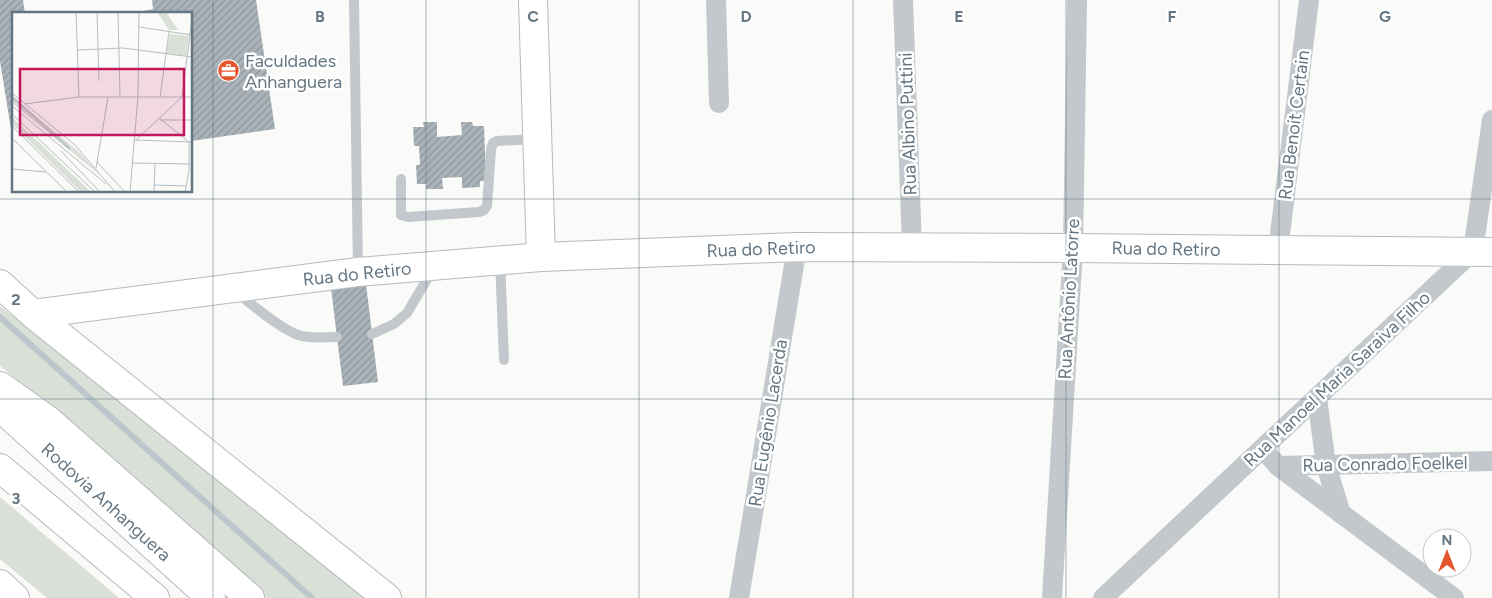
<svg xmlns="http://www.w3.org/2000/svg" width="1492" height="598" font-family="Figtree,sans-serif">
  <style>
    .green { fill: #dadfd7 }
    .lines { fill: none; stroke-linecap: round; stroke-linejoin: round }
    .stream { stroke: #bbc7cb; stroke-width: 6 }
    .building { fill: url(#building-hatch) }
    .secondary-casing { stroke: #b3babf; stroke-width: 30 }
    .highway-casing { stroke: #b4b9bd; stroke-width: 30 }
    .lane { stroke: #c3c8cc; stroke-width: 10 }
    .street { stroke: #c3c8cc; stroke-width: 20 }
    .secondary { stroke: #fff; stroke-width: 28 }
    .highway { stroke: #fff; stroke-width: 28 }
    .grid { fill: none; stroke: #657683; stroke-width: 1; stroke-opacity: 0.55 }
    .labels { text-anchor: middle; stroke-width: 5; stroke-linejoin: round; paint-order: stroke }
    .poi-label { font-size: 18px; fill: #657683; stroke: #fff; text-anchor: start }
    .street-label { font-size: 18px; fill: #657683; stroke: #fff }
    .inset-river { fill: none; stroke: #bbc7cb; stroke-width: 2.5 }
    .inset-road { fill: none; stroke: #b5bdc2; stroke-width: 1 }
    .view { fill: #c2185b; fill-opacity: 0.15; stroke: #c2185b; stroke-width: 2.5 }
    .inset-edge { fill: none; stroke: #657683; stroke-width: 2.5 }
    .grid-label { font-size: 16px; text-anchor: middle; font-weight: bold; fill: #657683; stroke: #fff; stroke-width: 5; stroke-linejoin: round; paint-order: stroke }
  </style>
  <defs>
    <pattern id="building-hatch" width="6" height="6" patternUnits="userSpaceOnUse" patternTransform="scale(1.25)"><rect width="6" height="6" fill="#aab3b9"/><path d="M-1 1l2-2M0 6l6-6M5 7l2-2" fill="none" stroke="#8e969c"/></pattern>
  </defs>
  <rect width="100%" height="100%" fill="#fafaf8"/>
  <!-- green -->
  <g class="green">
    <polygon points="0,306 131,406 369,598 267,598 80,430 0,366"/>
    <polygon points="0,497 119,598 47,598 0,559"/>
  </g>
  <g class="lines">
    <!-- stream -->
    <polyline class="stream" points="0,317 312,598"/>
  </g>
  <!-- building -->
  <g class="building">
    <polygon points="0,0 23,0 25,14 14,14 14,148 0,61"/>
    <polygon points="152,0 256,0 275,129 191,141 191,14 130,14 153,9"/>
    <polygon points="423,122 437,122 437,137 462,135 461,122 472,122 473,126 484,126 486,181 480,181 480,187 462,188 462,177 442,178 443,189 426,189 426,184 417,184 416,165 420,165 419,146 414,146 413,127 424,127"/>
    <polygon points="366,284 378,382 343,386 331,288"/>
  </g>
  <g class="lines">
    <defs>
      <g id="secondary">
        <polyline points="533,0 541,257"/>
        <polyline points="33,314 358,272 541,257 797,247 1073,248 1492,252"/>
      </g>
      <g id="highway">
        <polyline points="0,284 33,314 387,598"/>
        <polyline points="0,386 49,421 250,598"/>
        <polyline points="0,407 211,598"/>
        <polyline points="0,468 155,598"/>
        <polyline points="0,584 15,598"/>
      </g>
    </defs>
    <!-- secondary casing -->
    <use href="#secondary" class="secondary-casing"/>
    <!-- highway casing -->
    <use href="#highway" class="highway-casing"/>
    <!-- lane -->
    <g class="lane">
      <polyline points="354,0 358,271"/>
      <polyline points="401,179 401,215 408,217 479,212 484,210 487,206 491,149 493,143 497,141 536,139"/>
      <polyline points="500,261 504,360"/>
      <path d="M237,293C253,305 279,328 298,335C310,339 325,337 337,337"/>
      <polyline points="372,334 394,324 407,313 433,269"/>
    </g>
    <!-- street -->
    <g class="street">
      <polyline points="716,0 719,103"/>
      <polyline points="903,0 912,247"/>
      <polyline points="1278,250 1309,0"/>
      <polyline points="1317,398 1326,465 1341,514"/>
      <polyline points="1263,449 1278,466 1454,598"/>
      <polyline points="1278,466 1492,461"/>
      <polyline points="739,598 797,247"/>
      <polyline points="1052,598 1073,248 1077,0"/>
      <polyline points="1103,598 1473,251 1492,120"/>
    </g>
    <!-- secondary -->
    <use href="#secondary" class="secondary"/>
    <!-- highway -->
    <use href="#highway" class="highway"/>
  </g>
  <!-- grid -->
  <path class="grid" d="M213,0V598M426,0V598M639,0V598M853,0V598M1066,0V598M1279,0V598M0,199H1492M0,399H1492"/>
  <!-- icons -->
  <defs>
    <symbol id="office-disc" viewBox="-11 -11 22 22"><circle r="9.5" fill="#e4572e" stroke="#fff"/><path d="M-6-3h4V-5.5h4V-3h4V5H-6ZM-1-4.5V-3h2v-1.5ZM-6 0V1H6V0Z" fill="#fff"/></symbol>
  </defs>
  <g fill-rule="evenodd">
    <use href="#office-disc" x="216" y="58" width="25" height="25"/>
  </g>
  <g class="labels">
    <!-- poi labels -->
    <g class="poi-label">
      <text x="245" y="67">Faculdades<tspan x="245" dy="21">Anhanguera</tspan></text>
    </g>
    <!-- street labels -->
    <g class="street-label">
      <text transform="translate(908 124) rotate(-92)" y="6">Rua Albino Puttini</text>
      <text transform="translate(1294 125) rotate(-83)" y="6">Rua Benoit Certain</text>
      <text transform="translate(761 249) rotate(-2)" y="6">Rua do Retiro</text>
      <text transform="translate(1166 249) rotate(1)" y="6">Rua do Retiro</text>
      <text transform="translate(357 274) rotate(-6)" y="6">Rua do Retiro</text>
      <text transform="translate(1069 299) rotate(-87)" y="6">Rua Antônio Latorre</text>
      <text transform="translate(1337 379) rotate(-43)" y="6">Rua Manoel Maria Saraiva Filho</text>
      <text transform="translate(768 423) rotate(-81)" y="6">Rua Eugênio Lacerda</text>
      <text transform="translate(1385 464) rotate(-1)" y="6">Rua Conrado Foelkel</text>
      <text transform="translate(106 502) rotate(42)" y="6">Rodovia Anhanguera</text>
    </g>
  </g>
  <!-- overview -->
  <g transform="translate(12 12)">
    <rect width="180" height="180" fill="#fafaf8"/>
    <path d="M0,84L68,141L88,163L0,91ZM0,105L79,180H69L0,112Z" fill="#dadfd7"/>
    <path d="M145,0H154L166,18H157ZM158,22L177,24L174,44L154,41Z" fill="#dadfd7"/>
    <path class="inset-river" d="M0,85L58,137"/>
    <path class="inset-road" d="M64,0L67,85M85,0L87,69M106,0L108,84M127,15L180,23M66,38L111,36L180,45M0,81L63,133L103,180M148,85L157,20M12,92L67,85H180M0,94L94,172M0,102L83,180M147,106L177,130V159L173,180M148,108H180M0,114L67,180M0,126L55,180M123,128L180,130M124,128L170,85L180,7M49,139L88,180M85,150L113,180M121,151L178,152M84,156L96,85M0,157L34,160M142,173L174,174M118,180L126,84L127,0M142,180L143,152"/>
    <path class="view" d="M8,57H172V123H8Z"/>
    <rect width="180" height="180" class="inset-edge"/>
  </g>
  <g class="grid-label">
    <text x="320" y="22">B</text>
    <text x="533" y="22">C</text>
    <text x="746" y="22">D</text>
    <text x="959" y="22">E</text>
    <text x="1172" y="22">F</text>
    <text x="1385" y="22">G</text>
    <text x="16" y="305">2</text>
    <text x="16" y="504">3</text>
  </g>
  <!-- north arrow -->
  <g transform="translate(1447 553)"><circle r="24" fill="#ffffff" stroke="#c1c8cd"/>
  <path d="M0-4L9 19L0 12L-9 19Z" fill="#e4572e"/>
  <text y="-8" font-size="14" font-weight="bold" text-anchor="middle" fill="#657683">N</text>
  </g>
</svg>
